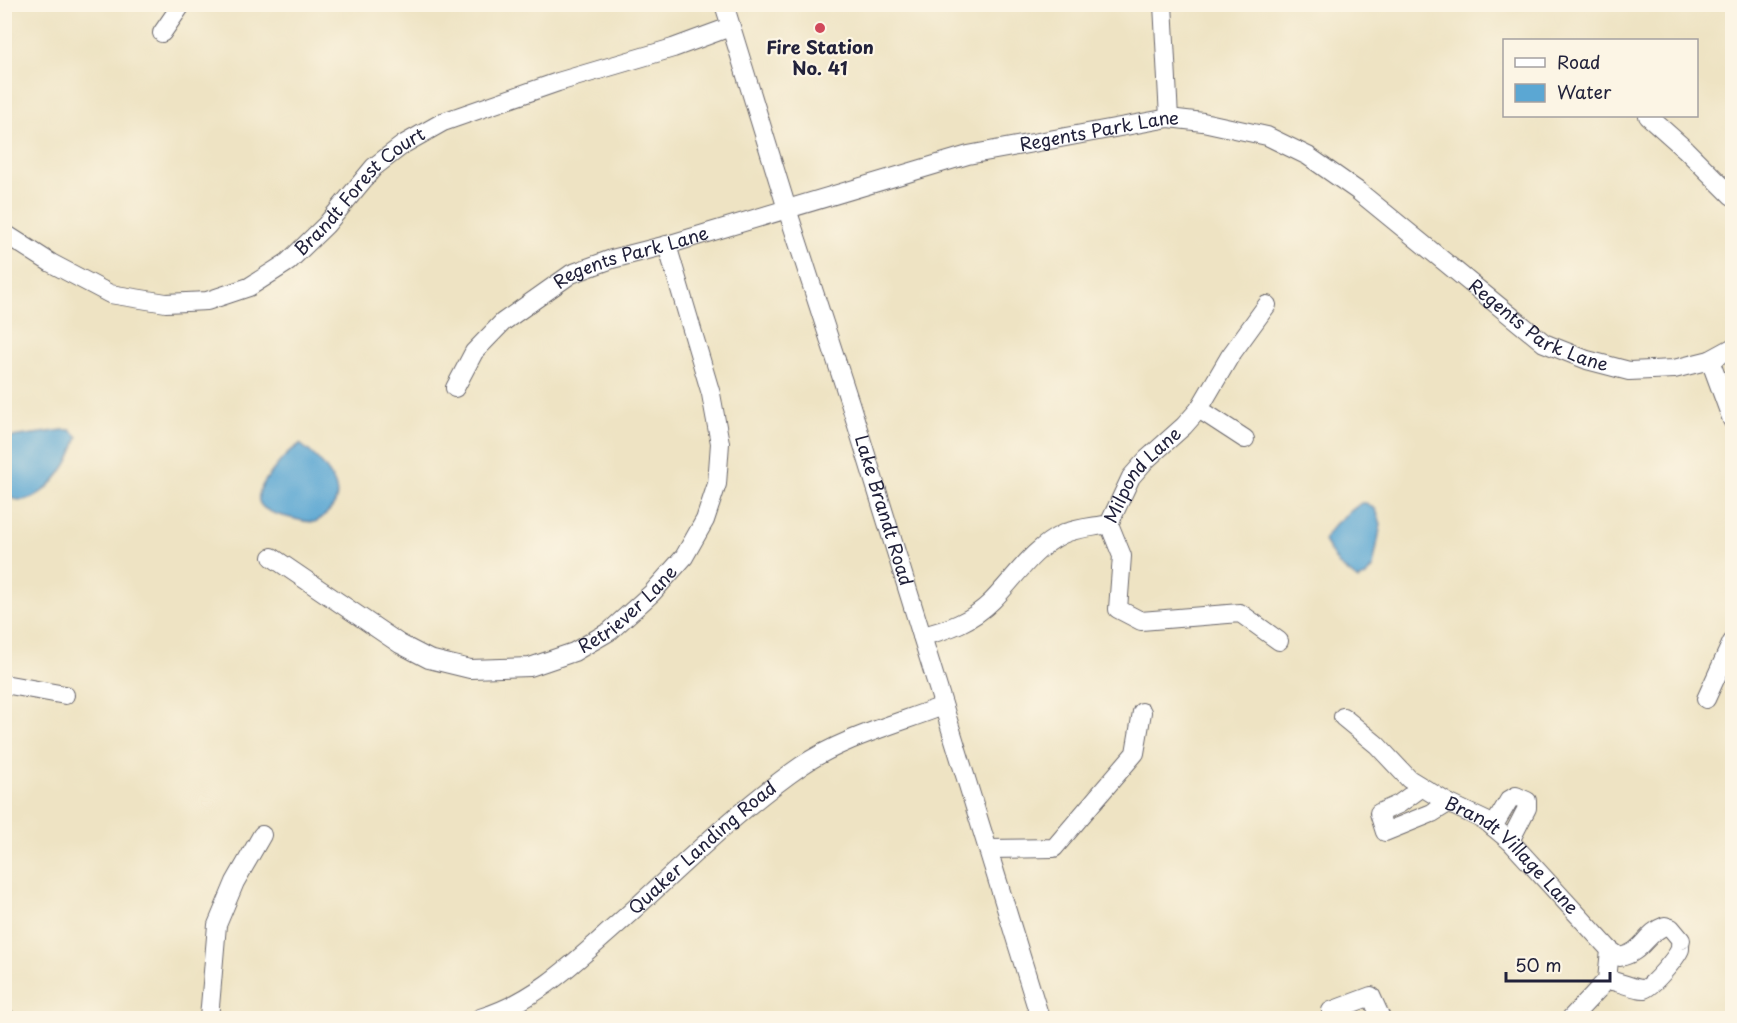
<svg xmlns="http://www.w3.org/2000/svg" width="1737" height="1023" font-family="'Playpen Sans',sans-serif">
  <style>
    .water { fill: #5ba7d3; stroke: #3e6487; stroke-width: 1.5 }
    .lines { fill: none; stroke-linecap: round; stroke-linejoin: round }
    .minor-casing { stroke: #69666b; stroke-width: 20 }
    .minor { stroke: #fff; stroke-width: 18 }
    .poi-dot { fill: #d1495b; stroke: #fcf5e5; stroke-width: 2 }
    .labels { text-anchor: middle; stroke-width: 4.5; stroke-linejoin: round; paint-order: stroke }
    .poi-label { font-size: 18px; font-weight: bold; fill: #22223b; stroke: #fcf5e5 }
    .street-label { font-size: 18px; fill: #22223b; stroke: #fcf5e5 }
  </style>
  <rect width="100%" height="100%" fill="#fcf5e5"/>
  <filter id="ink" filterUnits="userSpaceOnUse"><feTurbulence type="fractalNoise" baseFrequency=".0167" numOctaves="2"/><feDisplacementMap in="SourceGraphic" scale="12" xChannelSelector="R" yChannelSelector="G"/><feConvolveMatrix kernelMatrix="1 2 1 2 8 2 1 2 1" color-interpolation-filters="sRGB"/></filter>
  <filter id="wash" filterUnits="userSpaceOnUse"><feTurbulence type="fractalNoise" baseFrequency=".008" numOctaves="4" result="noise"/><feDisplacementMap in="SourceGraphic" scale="24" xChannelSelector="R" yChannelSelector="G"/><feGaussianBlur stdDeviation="1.35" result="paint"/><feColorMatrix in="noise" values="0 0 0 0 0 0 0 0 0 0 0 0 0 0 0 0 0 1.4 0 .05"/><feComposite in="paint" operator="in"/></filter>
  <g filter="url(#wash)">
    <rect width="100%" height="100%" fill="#eee3c3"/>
    <!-- water -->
    <g class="water">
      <path d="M63,430H71L78,437C75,445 72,455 67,463C56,482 28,513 5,494V438Z"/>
      <path d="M300,444C318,457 352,489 329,511C325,515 320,521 314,522C308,522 301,521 295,519C270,513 244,508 268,477C278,464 286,453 300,444Z"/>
      <path d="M1361,503H1366L1376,510L1381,524L1373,567L1365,577L1358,580L1338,564L1324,541C1331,524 1347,514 1361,503Z"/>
    </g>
  </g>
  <g filter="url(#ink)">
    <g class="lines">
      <defs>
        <g id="minor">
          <path id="s1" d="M724,4L787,209L850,403L1040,1018"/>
          <polyline points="1163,4 1169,118"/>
          <polyline points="162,33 182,4"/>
          <polyline points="1648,116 1685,149 1732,196"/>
          <path id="s2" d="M4,233L51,263L110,294L166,303L207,301L249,287L288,262L326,225L374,167L404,144L443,122L558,82L673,48L730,27"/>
          <polyline points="1710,360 1732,420"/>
          <path id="s3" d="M455,388L474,352L503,322L571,274L612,259L667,245L968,155L1169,118L1203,122L1267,136L1308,156L1358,191L1544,343L1587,360L1629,371L1674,369L1710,360L1732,348"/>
          <polyline points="1199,409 1245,439"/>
          <polyline points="1109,524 1122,556 1118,609 1141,621 1240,613 1279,641"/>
          <path id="s4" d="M272,557L400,644L429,659L470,669L530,667L574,652L610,631L652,593L684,557L705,520L717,484L720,443L711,394L667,245"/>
          <path id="s5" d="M922,636C948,630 972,621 992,601C1015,578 1033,548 1063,534C1076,528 1095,527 1109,524L1131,477L1146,460L1184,426L1199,409L1230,356L1267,305"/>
          <polyline points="4,684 65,695"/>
          <polyline points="1706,699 1732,642"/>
          <path id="s6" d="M1343,717L1377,745L1409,779L1448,803L1486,821L1510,841L1610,950L1607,980L1571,1018"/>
          <polyline points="1421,788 1399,804 1379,813 1385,832 1432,813 1448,803"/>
          <polyline points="1493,827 1509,800 1516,796 1527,801 1527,808 1510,841"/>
          <polyline points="988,849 1054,848 1135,753 1142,712"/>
          <path d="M1607,980C1618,981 1637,990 1644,989C1652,987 1677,957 1680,949C1680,949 1680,940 1681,940L1671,928L1665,926C1645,933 1643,953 1620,957L1610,950"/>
          <polyline points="1331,1011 1371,996 1381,1018"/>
          <polyline points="4,1017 6,1018"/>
          <polyline points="209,1018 217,925 235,882 262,835"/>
          <path id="s7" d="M480,1018C532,1003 572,965 611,930C673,875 732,814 801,766C842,738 896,724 943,706"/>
        </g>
      </defs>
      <!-- minor casing -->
      <use href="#minor" class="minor-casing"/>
      <!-- minor -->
      <use href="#minor" class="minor"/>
    </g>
  </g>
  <!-- markers -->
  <circle class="poi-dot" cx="820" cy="28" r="6"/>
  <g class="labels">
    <!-- poi labels -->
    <g class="poi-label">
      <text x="820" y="54">Fire Station<tspan x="820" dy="21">No. 41</tspan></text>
    </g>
    <!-- street labels -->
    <g class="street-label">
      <text dy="6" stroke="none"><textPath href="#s3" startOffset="714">Regents Park Lane</textPath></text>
      <text dy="6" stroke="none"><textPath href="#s2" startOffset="412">Brandt Forest Court</textPath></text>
      <text dy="6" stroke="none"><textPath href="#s3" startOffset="228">Regents Park Lane</textPath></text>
      <text dy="6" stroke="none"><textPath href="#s3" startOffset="1218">Regents Park Lane</textPath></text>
      <text dy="6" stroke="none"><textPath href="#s5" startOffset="285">Milpond Lane</textPath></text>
      <text dy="6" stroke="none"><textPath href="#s1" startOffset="531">Lake Brandt Road</textPath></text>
      <text dy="6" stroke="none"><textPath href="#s4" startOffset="405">Retriever Lane</textPath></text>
      <text dy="6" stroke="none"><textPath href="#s7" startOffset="282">Quaker Landing Road</textPath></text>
      <text dy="6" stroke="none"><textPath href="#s6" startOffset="220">Brandt Village Lane</textPath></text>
    </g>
  </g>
  <!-- margin -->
  <rect width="1737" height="1023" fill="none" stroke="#fcf5e5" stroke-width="24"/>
  <!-- legend -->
  <rect x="1503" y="39" width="195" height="78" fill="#fcf5e5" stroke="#a5a1a1" stroke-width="1.5"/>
  <rect x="1515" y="58" width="30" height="9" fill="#ffffff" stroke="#a5a1a1" stroke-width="1.5"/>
  <text x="1557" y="69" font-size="18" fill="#22223b">Road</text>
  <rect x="1515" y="84" width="30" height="18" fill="#5ba7d3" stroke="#a5a1a1" stroke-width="1.5"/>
  <text x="1557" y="99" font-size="18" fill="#22223b">Water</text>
  <!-- scale -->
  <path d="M1506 972v9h104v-9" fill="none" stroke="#22223b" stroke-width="3"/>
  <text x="1515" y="972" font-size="18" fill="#22223b" stroke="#fcf5e5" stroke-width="4.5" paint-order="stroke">50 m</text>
</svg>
